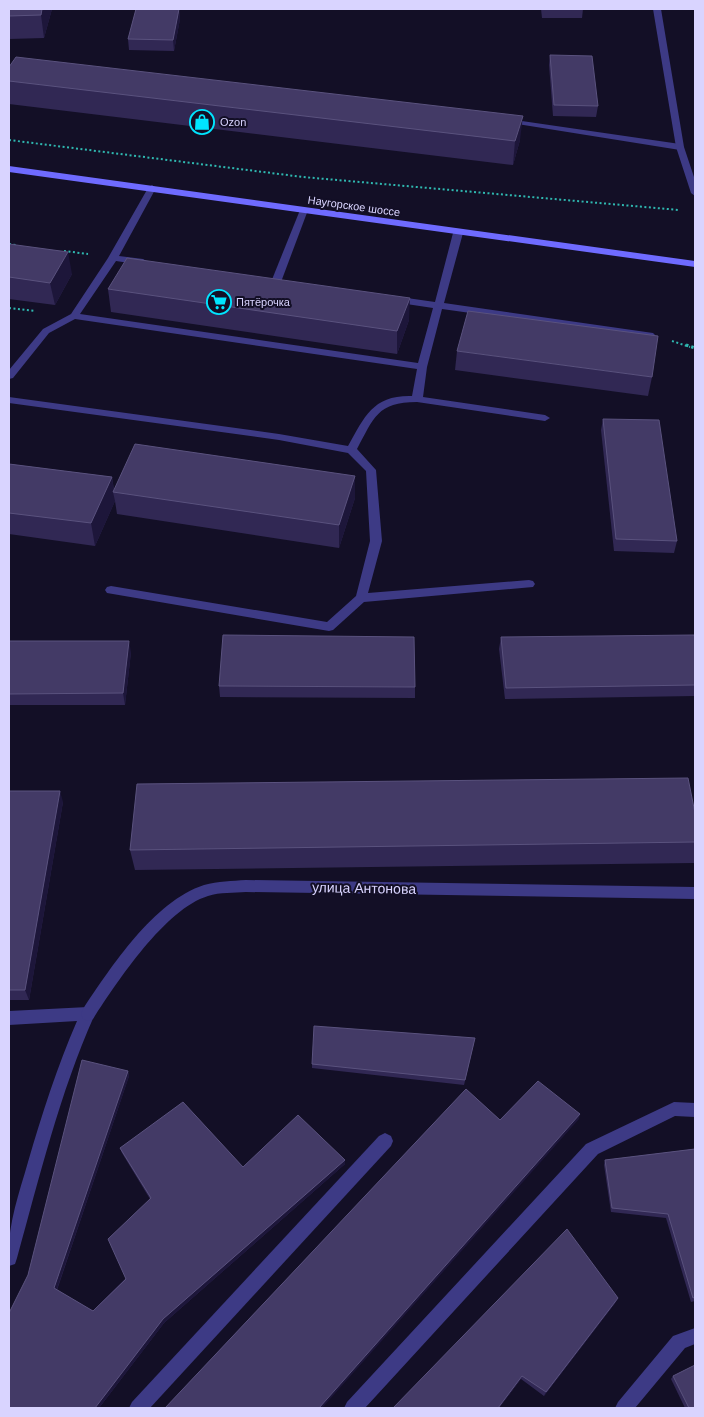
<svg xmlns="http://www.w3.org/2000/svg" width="704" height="1417" font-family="Arial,sans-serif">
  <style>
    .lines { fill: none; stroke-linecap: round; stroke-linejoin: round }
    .path-far1 { stroke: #2fb8b0; stroke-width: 2; stroke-dasharray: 2 2.5; stroke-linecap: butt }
    .path { stroke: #2fb8b0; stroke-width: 3; stroke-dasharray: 2.5 3; stroke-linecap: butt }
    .service { fill: #3d3a85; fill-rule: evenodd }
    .minor { fill: #3d3a85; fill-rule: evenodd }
    .secondary { fill: #6f6bff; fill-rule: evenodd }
    .wall { fill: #312854 }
    .shaded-wall { fill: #1d163a }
    .building { fill: #433a66; stroke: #5a527e }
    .labels { text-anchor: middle; stroke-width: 4; stroke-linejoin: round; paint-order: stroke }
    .far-poi-label { font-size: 11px; fill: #d9d4ff; stroke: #130f26; text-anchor: start }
    .far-street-label { font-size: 11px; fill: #d9d4ff; stroke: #130f26 }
    .street-label { font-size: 14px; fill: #d9d4ff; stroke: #130f26 }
  </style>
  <rect width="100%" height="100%" fill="#130f26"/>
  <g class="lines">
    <!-- path-far1 -->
    <g class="path-far1">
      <polyline points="9,140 303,177 679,210"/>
      <polyline points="9,244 16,245"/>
      <polyline points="64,251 88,254"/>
      <polyline points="9,308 35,311"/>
      <polyline points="672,341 690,347"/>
    </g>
    <!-- path -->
    <polyline class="path" points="686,345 695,348"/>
    <!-- service -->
    <g class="service">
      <polygon points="502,118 680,144 684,147 680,150 505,122 502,122"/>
      <path d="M152,185L156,188L119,256L143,259L148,262L143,265L116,261L80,314L418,363L433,308L393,302L388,299L393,296L435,302L453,233L458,230L463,233L444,303L653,333L655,335L650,338L442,309L427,367L423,397L545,415L550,418L545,421L417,402C377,402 374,418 357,449L376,470L382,541L368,593L529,580L533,581L535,584L533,587L364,602L333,630L329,631L107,593L105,590L107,587L111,586L327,622L356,596L370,541L366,471L348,453L279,440L9,403V397L279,434L348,446C365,416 373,395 412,396L417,369L75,319L49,333L13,378L9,379V370L43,329L71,314L108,258L148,188Z"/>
      <polygon points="304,207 308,210 281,282 279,284 273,284 271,282 300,210"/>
      <path d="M88,1007L93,1009L95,1014C60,1092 40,1175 17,1258L15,1264L9,1266C6,1229 18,1197 28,1162C42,1114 57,1067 77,1021L9,1025V1011Z"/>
      <polygon points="674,1102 695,1103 695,1117 675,1116 598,1154 365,1408 344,1408 347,1402 586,1144"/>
      <polygon points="385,1133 391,1136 393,1141 391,1146 150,1408 129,1408 132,1402 379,1136"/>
      <polygon points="695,1328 695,1344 685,1348 635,1408 615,1408 618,1402 673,1336"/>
    </g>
    <!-- minor -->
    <g class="minor">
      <polygon points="653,9 661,9 684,147 695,180 695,196 691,193 676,147"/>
      <path d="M246,880L695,887V899L246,892C234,893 220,892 208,896C165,909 117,982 93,1019L88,1021L83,1019L81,1014L83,1009C111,967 154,901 204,885C218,881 232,881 246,880Z"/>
    </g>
    <!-- secondary -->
    <polygon class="secondary" points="9,166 695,261 695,267 9,172"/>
  </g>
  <!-- wall -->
  <g class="wall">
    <polygon points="9,9 52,9 44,38 9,39"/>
    <polygon points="179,9 180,19 174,51 129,50 128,39"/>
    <polygon points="541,9 583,9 582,18 542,18"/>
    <polygon points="550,55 598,106 596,117 553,116 549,65"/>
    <polygon points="9,67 520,140 513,165 9,104"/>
    <polygon points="9,244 72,274 55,305 9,299"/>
    <polygon points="108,289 409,320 397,354 111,312"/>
    <polygon points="457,351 652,377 648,396 455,370"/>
    <polygon points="603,419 677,541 674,553 614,551 601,430"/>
    <polygon points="9,464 112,477 114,490 355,476 355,498 339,548 117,514 115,501 95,546 9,534"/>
    <polygon points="501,637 695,639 695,696 505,699 499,649"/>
    <polygon points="9,641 131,652 125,705 9,705"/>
    <polygon points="219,686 415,687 415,698 220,697"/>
    <polygon points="9,791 63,802 29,1000 9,1000"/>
    <polygon points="695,813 695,859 694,863 135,870 130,850"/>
    <polygon points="474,1043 464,1085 312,1068 312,1064"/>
    <polygon points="128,1071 129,1076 57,1290 93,1311 125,1279 150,1199 122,1153 120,1148 243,1167 345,1160 345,1164 164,1323 99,1408 28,1275"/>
    <polygon points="695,1149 695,1301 691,1302 666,1218 611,1212 604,1165 605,1160"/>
    <polygon points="616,1302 544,1396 521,1379 499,1408 393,1408"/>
    <polygon points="673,1376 695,1408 685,1408 671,1379"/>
  </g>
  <!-- shaded-wall -->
  <g class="shaded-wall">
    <polygon points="42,9 52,9 44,38 41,15"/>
    <polygon points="179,9 180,19 174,51 173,40"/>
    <polygon points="523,116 520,140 513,165 515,141"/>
    <polygon points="68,252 72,274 55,305 50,283"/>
    <polygon points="410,298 409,320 397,354 397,331"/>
    <polygon points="355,476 355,498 339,548 339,525"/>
    <polygon points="112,477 114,492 113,492 115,501 95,546 91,523"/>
    <polygon points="129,641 131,652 125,705 123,693"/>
    <polygon points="60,791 63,802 29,1000 25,990"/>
    <polygon points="128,1071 129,1076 56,1292 54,1288"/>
    <polygon points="580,1114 579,1119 322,1408 319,1408"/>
    <polygon points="345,1160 345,1164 164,1323 99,1408 95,1408 163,1319"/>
    <polygon points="618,1298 616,1302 544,1396 546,1392"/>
    <polygon points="522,1376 521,1379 499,1408 498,1408"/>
  </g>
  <!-- building -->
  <g class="building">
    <polygon points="9,9 42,9 41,15 9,16"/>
    <polygon points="136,9 179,9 173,40 128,39"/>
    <polygon points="550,55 592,56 598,106 554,105"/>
    <polygon points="16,57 523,116 515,141 9,81 9,67"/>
    <polygon points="9,244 68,252 50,283 9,277"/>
    <polygon points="127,258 410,298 397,331 108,289"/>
    <polygon points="468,311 658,336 652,377 457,351"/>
    <polygon points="603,419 659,420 677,541 616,539"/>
    <polygon points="135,444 355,476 339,525 113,492"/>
    <polygon points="9,464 112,477 91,523 9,513"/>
    <polygon points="223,635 414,637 415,687 219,686"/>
    <polygon points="694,635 695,639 695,685 506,688 501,637"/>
    <polygon points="9,641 129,641 123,693 9,694"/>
    <polygon points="688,778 695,813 695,842 130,850 137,784"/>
    <polygon points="9,791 60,791 25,990 9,990"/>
    <polygon points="314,1026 475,1038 465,1080 312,1064"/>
    <polygon points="82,1060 128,1071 54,1288 93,1311 126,1279 108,1239 151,1198 120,1148 183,1102 243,1167 298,1115 345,1160 163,1319 95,1408 9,1408 9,1313 28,1275"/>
    <polygon points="538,1081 580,1114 319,1408 165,1408 466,1089 500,1120"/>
    <polygon points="695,1149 695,1297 693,1298 668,1214 612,1208 605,1160"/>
    <polygon points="567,1229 618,1298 546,1392 522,1376 498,1408 393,1408"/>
    <polygon points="695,1365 695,1408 689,1408 673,1376"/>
  </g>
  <!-- icons -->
  <defs>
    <symbol id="shop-ring" viewBox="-11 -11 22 22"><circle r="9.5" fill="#130f26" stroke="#00e5ff" stroke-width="1.5"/><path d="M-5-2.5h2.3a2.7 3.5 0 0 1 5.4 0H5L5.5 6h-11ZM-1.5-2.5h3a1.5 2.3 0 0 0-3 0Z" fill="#00e5ff"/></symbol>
    <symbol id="supermarket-ring" viewBox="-11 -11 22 22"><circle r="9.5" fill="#130f26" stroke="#00e5ff" stroke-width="1.5"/><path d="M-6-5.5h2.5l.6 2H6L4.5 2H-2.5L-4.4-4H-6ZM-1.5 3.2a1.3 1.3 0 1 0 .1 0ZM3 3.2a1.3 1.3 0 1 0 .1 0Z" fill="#00e5ff"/></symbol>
  </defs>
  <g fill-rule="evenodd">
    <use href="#shop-ring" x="188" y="108" width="28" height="28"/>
    <use href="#supermarket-ring" x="205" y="288" width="28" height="28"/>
  </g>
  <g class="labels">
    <!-- far-poi labels -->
    <g class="far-poi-label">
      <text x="220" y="126">Ozon</text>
      <text x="236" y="306">Пятёрочка</text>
    </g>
    <!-- far-street labels -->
    <g class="far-street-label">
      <text transform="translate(354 206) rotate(8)" y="4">Наугорское шоссе</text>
    </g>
    <!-- street labels -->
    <g class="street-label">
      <text transform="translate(364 888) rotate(1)" y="5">улица Антонова</text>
    </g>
  </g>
  <!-- border -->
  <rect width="704" height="1417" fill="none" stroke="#d9d4ff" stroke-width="20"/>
</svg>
